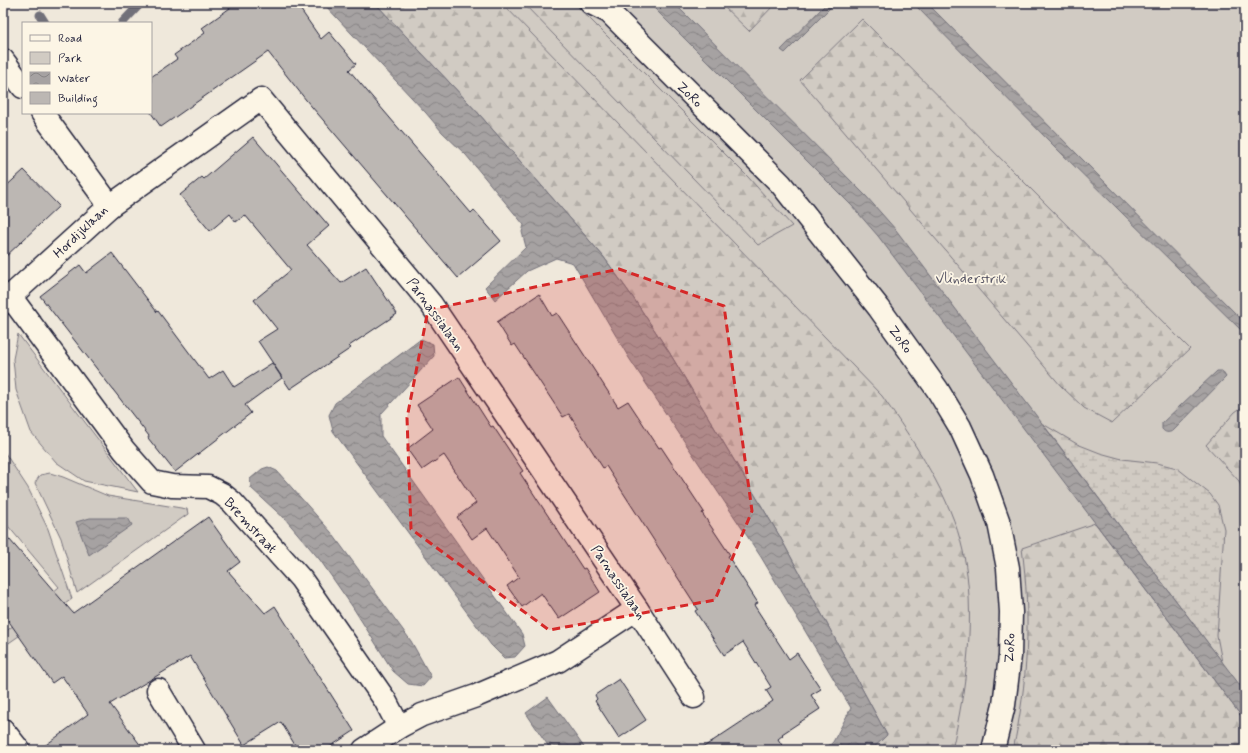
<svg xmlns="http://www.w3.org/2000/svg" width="1248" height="753" font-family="Mynerve,sans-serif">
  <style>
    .green { fill: #d1cbc3; stroke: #7a767f }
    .forest { fill: url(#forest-firs); stroke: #7a767f }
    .wetland { fill: url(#wetland-marsh); stroke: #7a767f }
    .water { fill: url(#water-waves); stroke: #716f79 }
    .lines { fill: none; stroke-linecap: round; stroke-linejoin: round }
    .stream { stroke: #716f79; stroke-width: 9 }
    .building { fill: #bcb7b3; stroke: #22223b }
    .minor-casing { stroke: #22223b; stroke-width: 25 }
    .minor { stroke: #fcf5e5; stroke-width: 22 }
    .marked { fill: #d62828; fill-opacity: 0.2; stroke: #d62828; stroke-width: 3; stroke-dasharray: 8 5; stroke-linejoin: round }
    .labels { text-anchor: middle; stroke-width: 3.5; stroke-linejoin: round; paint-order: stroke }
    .street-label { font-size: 14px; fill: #22223b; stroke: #fcf5e5 }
    .park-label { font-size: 14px; fill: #575564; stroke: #fcf5e5 }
  </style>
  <defs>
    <pattern id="forest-firs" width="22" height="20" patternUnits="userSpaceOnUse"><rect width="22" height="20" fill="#d1cbc3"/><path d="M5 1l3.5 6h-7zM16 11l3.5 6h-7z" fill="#b3aea8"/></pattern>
    <pattern id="wetland-marsh" width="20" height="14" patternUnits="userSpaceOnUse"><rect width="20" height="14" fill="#d1cbc3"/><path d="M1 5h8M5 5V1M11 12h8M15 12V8" fill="none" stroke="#b3aea8"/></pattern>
    <pattern id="water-waves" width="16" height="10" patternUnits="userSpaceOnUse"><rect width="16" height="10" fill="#a6a2a2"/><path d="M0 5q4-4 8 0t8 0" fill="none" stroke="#878485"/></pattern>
  </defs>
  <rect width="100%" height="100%" fill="#efe8db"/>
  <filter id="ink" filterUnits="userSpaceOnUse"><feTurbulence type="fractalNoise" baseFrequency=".025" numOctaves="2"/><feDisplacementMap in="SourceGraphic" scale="8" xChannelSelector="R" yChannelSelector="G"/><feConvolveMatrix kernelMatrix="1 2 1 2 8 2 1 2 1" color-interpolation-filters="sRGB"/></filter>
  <g filter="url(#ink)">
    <!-- green -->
    <g class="green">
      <polygon points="412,3 1245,3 1245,750 912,750"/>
      <polygon points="18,334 138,492 84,481 56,462 31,432 16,390 13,359"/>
      <polygon points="3,450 28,488 48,529 72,599 3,647 3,634 59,587 3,520"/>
      <polygon points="50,473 63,477 108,496 187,509 188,514 77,593 61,538 35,483 40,475"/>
    </g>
    <!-- forest -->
    <g class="forest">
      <path d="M375,3H502L882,396C914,442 951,496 963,551C977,614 966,688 952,750H871L887,735L779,535L669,352L634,299L603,256L479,114Z"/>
      <polygon points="523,3 574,3 748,177 792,226 758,245"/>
      <polygon points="720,3 776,3 749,31"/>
      <polygon points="862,19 1190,349 1112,423 1084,408 1061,386 800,80"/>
      <polygon points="1245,405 1245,497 1239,481 1206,445 1235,412"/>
      <path d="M1095,523L1245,721V750H1013C1028,682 1031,618 1022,548Z"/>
    </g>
    <!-- wetland -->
    <polygon class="wetland" points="1043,424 1077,444 1100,453 1122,459 1157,463 1177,468 1210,494 1218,505 1224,529 1217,636 1222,662"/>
    <!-- water -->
    <g class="water">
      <polygon points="323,3 375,3 479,114 603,256 634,299 669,352 779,535 887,735 871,750 824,750 833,742 851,708 761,557 629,358 573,263 556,258 527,271 495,300 485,287 526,247 522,232 524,225 466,155 442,132 426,113"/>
      <polygon points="649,3 674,3 866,196 896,230 1245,692 1245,721 878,236 852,206"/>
      <polygon points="827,3 835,3 785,53 781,50"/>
      <polygon points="913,3 927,3 1245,323 1245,334 1055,147"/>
      <polygon points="421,339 433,344 434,356 381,414 381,436 522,634 525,646 515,657 504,658 491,645 333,431 329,415 335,403"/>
      <path d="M1217,371H1222L1226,377L1173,431C1168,433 1165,433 1162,429V423Z"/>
      <polygon points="268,467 277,471 331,532 411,641 431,677 423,686 408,684 393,671 352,606 320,560 286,520 251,488 250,479 262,469"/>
      <polygon points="90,518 128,518 132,525 89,555 76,522"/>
      <polygon points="548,697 586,750 552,750 549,747 526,713"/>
    </g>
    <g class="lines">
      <!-- stream -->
      <g class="stream">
        <polyline points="40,15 45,23"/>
        <polyline points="122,23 141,3"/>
      </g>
    </g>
    <!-- building -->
    <g class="building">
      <polygon points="237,3 296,3 321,39 329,32 356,64 349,70 471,213 474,210 501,241 458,278 306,100 268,52 161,127 151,113 151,77 177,59 174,55 205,33 202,28"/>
      <polygon points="253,137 329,226 307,245 341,283 366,267 397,314 349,346 351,348 290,389 258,341 277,329 254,300 291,270 245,215 236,222 230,214 210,231 180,195 202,177 204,179"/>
      <polygon points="24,170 59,206 3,259 3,189"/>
      <polygon points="112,253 157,312 158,311 209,379 223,370 234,387 272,363 282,378 245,405 251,413 175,472 148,438 149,436 40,296 80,265 86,273"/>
      <polygon points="539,294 552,316 557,313 618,407 628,401 659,448 661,447 704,512 702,513 730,555 728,556 758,603 754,605 789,659 797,653 821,689 811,695 820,709 782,734 783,735 778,739 785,750 699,750 773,701 766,690 771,687 743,642 724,655 695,611 698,609 606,466 603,468 569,414 563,417 515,344 512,346 497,322"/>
      <polygon points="459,377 491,427 493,426 523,471 520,473 583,569 585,568 600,592 559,619 541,593 522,607 507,586 519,577 487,528 472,539 457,517 476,503 444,455 422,470 407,449 433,429 417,405"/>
      <polygon points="208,517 240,562 228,571 265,613 275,606 354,731 325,750 298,750 281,722 244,745 190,656 110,704 144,750 39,750 88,714 62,676 52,683 3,613 3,532 73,613"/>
      <polygon points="619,679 646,720 619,738 595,701 597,699 595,695"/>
    </g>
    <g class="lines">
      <defs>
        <g id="minor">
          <polyline points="591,3 609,12 781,184 879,308 937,389 960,427 982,475 999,523 1008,568 1011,612 1010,656 1004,705 993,750"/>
          <polyline points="3,60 23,87"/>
          <polyline points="110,206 261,99 431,304 637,609 694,697"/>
          <polyline points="10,296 124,450 152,482 172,486 208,487 222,494 232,502 301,579 385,700 399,727"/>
          <polyline points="3,303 110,206 42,113"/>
          <polyline points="158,690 194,750"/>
          <polyline points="3,730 19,750"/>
          <polyline points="364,750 399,727 422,715 476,696 558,661 637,609"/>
        </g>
      </defs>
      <!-- minor casing -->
      <use href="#minor" class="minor-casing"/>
      <!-- minor -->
      <use href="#minor" class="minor"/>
    </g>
  </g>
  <!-- marked area -->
  <path class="marked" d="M619,269L724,306L752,511L715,600L549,630L411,529L407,418L428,310Z"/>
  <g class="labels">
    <!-- street labels -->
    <g class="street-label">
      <text transform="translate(690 94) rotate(45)" y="5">ZoRo</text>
      <text transform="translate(80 231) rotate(-44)" y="5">Hordijklaan</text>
      <text transform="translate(436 314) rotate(54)" y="5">Parnassialaan</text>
      <text transform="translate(901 339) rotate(54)" y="5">ZoRo</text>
      <text transform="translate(251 525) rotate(47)" y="5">Bremstraat</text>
      <text transform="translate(619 582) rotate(56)" y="5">Parnassialaan</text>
      <text transform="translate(1009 648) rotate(-87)" y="5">ZoRo</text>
    </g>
    <!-- park labels -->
    <g class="park-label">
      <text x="971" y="283">Vlinderstrik</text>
    </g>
  </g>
  <!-- margin -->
  <rect width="1248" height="753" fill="none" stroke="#fcf5e5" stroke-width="16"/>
  <rect x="8" y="8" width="1232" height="737" fill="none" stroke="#22223b" stroke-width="1.5" filter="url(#ink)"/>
  <!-- legend -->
  <rect x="22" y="22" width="130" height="92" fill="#fcf5e5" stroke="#a5a1a1"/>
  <rect x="30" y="35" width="20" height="6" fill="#fcf5e5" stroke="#a5a1a1"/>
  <text x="58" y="42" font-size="12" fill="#22223b">Road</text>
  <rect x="30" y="52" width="20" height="12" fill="#d1cbc3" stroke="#a5a1a1"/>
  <text x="58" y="62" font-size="12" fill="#22223b">Park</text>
  <rect x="30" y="72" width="20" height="12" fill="url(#water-waves)" stroke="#a5a1a1"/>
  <text x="58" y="82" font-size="12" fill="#22223b">Water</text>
  <rect x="30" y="92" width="20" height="12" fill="#bcb7b3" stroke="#a5a1a1"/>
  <text x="58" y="102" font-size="12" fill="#22223b">Building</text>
</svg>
